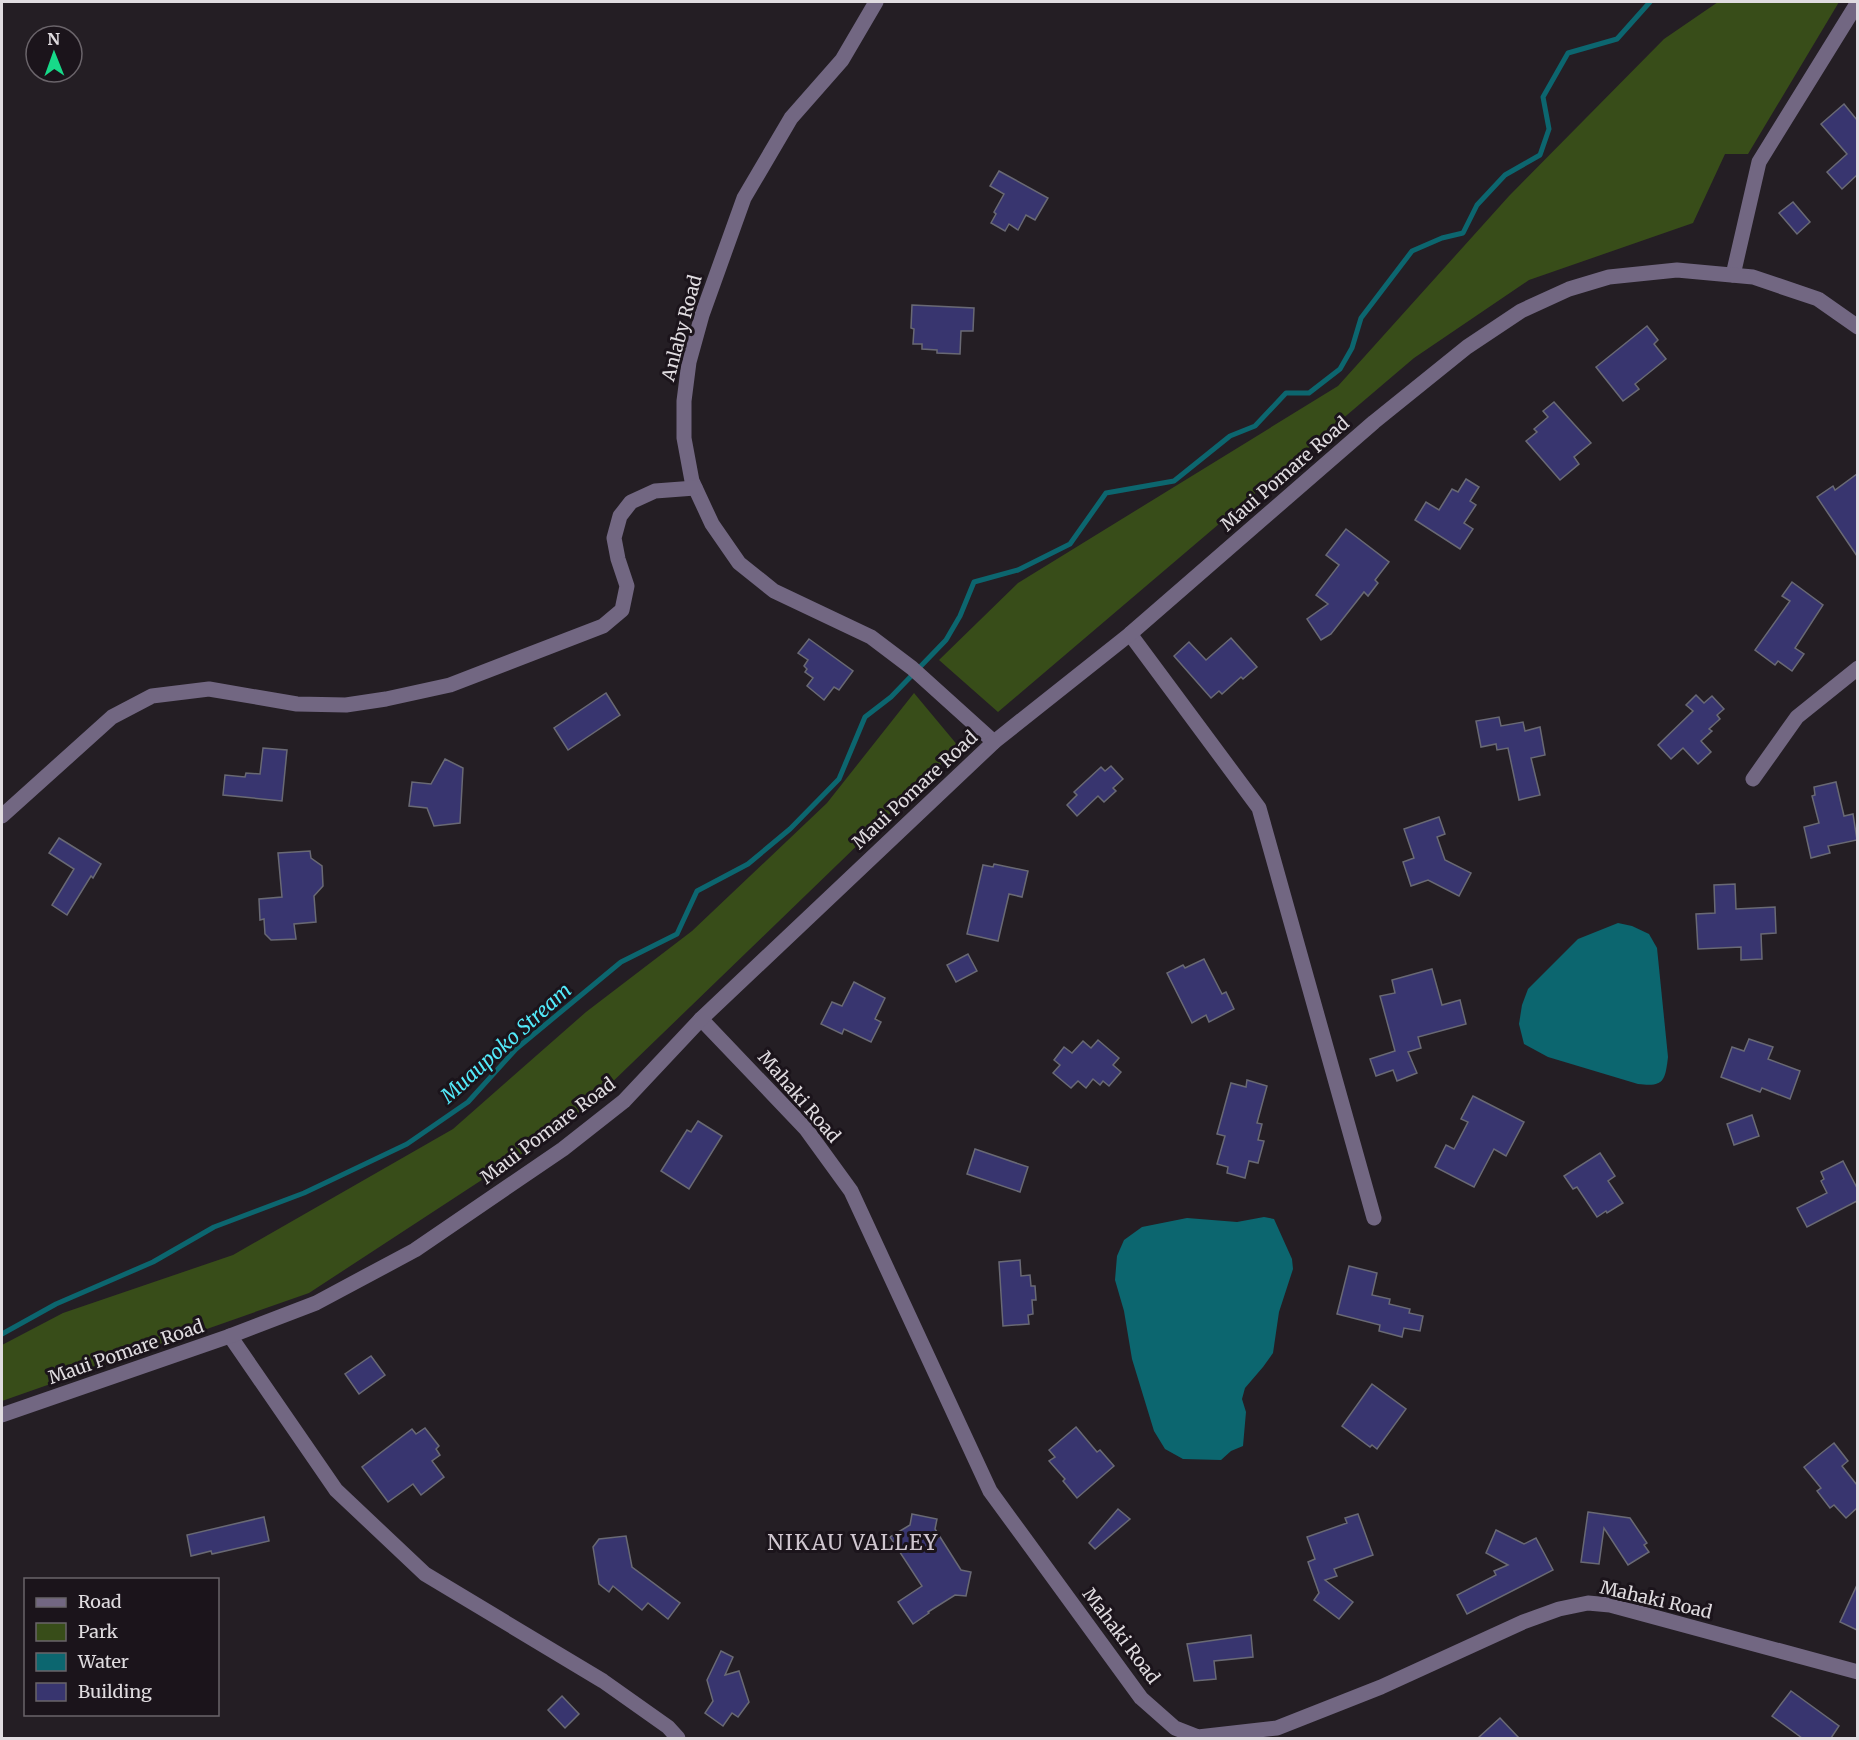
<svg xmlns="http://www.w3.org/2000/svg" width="1859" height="1740" font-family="Merriweather,serif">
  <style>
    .green { fill: #384d19 }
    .water { fill: #0c666f }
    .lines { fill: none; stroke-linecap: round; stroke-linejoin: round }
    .stream { stroke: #0c666f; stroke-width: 5 }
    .building { fill: #38356f; stroke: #696974; stroke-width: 1.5 }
    .minor { stroke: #726782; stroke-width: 15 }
    .labels { text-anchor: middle; stroke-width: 6; stroke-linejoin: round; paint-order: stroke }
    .street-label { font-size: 18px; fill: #e0dce0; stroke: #1b141b }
    .water-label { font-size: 20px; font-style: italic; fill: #53eafa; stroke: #1b141b }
    .quarter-label { font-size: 21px; letter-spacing: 1.5px; fill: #d0c7d0; stroke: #1b141b }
  </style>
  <rect width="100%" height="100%" fill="#241e24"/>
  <!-- green -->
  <g class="green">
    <polygon points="1718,2 1839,2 1748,154 1725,154 1693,223 1529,280 1414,358 998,712 939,660 1018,583 1338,386 1509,196 1664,39"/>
    <polygon points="914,693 959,747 572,1121 309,1293 2,1401 2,1345 63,1313 233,1255 453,1129 586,1012 692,931 827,803"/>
  </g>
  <!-- water -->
  <g class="water">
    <path d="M1618,923L1632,926L1649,934L1657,948L1668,1057C1665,1082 1663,1087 1638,1084L1548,1057L1524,1044L1519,1024L1522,1005L1528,989L1578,939Z"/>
    <polygon points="1264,1217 1274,1219 1292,1259 1293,1269 1279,1312 1273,1353 1263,1367 1245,1388 1242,1399 1246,1412 1243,1446 1231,1451 1221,1460 1183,1459 1165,1449 1154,1431 1132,1359 1124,1311 1115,1280 1117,1256 1124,1240 1142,1227 1187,1218 1237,1222"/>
  </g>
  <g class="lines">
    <!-- stream -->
    <polyline class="stream" points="2,1334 56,1304 153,1262 214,1227 304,1193 407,1144 468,1102 516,1049 621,962 677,934 697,891 748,864 790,829 839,779 865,717 891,697 946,640 960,616 974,582 1018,570 1070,544 1106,493 1174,481 1230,436 1255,426 1286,393 1309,393 1340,369 1352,348 1361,318 1412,251 1442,238 1463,233 1477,205 1505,175 1540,155 1549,129 1543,97 1568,53 1617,39 1650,2"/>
  </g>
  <!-- building -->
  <g class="building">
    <polygon points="1844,104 1857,120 1857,175 1842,189 1827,172 1847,154 1821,124"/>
    <polygon points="999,171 1048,198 1035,220 1026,215 1018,230 1009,224 1005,231 991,223 996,214 994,212 1004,194 990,186"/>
    <polygon points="1793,202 1810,222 1797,234 1779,213"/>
    <polygon points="912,305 974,308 973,331 961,331 960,354 937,353 937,350 922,349 922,344 913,344 914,329 911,328"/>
    <polygon points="1647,326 1658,340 1654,344 1666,359 1635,384 1639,389 1623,401 1596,367"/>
    <polygon points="1554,402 1591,443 1574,457 1579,464 1560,480 1526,441 1537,432 1534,429 1548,417 1543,411"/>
    <polygon points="1857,474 1857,556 1817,497 1833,486 1835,490"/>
    <polygon points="1466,479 1479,487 1470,501 1476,505 1464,523 1473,529 1460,549 1415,520 1426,502 1439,510 1452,489 1458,492"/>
    <polygon points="1346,529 1389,562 1375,580 1378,583 1368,596 1364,592 1331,634 1321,640 1307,619 1328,604 1316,595 1339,565 1326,555"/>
    <polygon points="1792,582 1823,605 1795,648 1804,654 1792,671 1778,661 1775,665 1755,650 1790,601 1782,596"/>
    <polygon points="1231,638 1257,667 1243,679 1241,677 1222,694 1219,691 1211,698 1174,656 1189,642 1206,660"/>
    <polygon points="809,639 853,671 839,690 834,687 824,700 807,686 813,678 805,672 807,669 804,666 808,660 798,653"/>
    <polygon points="606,693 620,715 568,750 554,728"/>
    <polygon points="1696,695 1704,703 1712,696 1724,709 1717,715 1720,719 1709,729 1712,731 1701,741 1711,752 1698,764 1683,748 1671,759 1658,745 1693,711 1686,705"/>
    <polygon points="1499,717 1501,726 1523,722 1525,731 1540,727 1545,755 1531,758 1540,795 1519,800 1508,748 1497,750 1496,744 1481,747 1476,721"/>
    <polygon points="263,748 287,750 282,801 223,795 225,775 245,777 246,773 260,774"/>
    <polygon points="445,759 463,768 460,823 434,826 427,808 409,806 412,782 431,784"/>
    <polygon points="1111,766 1123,779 1113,788 1116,791 1104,802 1098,796 1077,816 1067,805 1077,795 1074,792 1101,767 1105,771"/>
    <polygon points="1836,782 1844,816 1853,814 1857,840 1828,846 1830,853 1811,858 1804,827 1819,823 1812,796 1815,795 1814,787"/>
    <polygon points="1439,817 1445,834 1437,837 1445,860 1471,873 1459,896 1428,880 1411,886 1403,862 1414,858 1404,829"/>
    <polygon points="59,838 101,864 93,878 91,876 67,915 52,905 74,869 49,853"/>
    <polygon points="310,851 311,858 322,866 323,886 314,896 316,922 294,924 296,939 271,940 265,934 264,919 260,920 259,899 282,897 278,853"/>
    <polygon points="994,864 1028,871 1022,897 1009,894 998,941 967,934 983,865 993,867"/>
    <polygon points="1735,884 1736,909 1775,907 1776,933 1761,934 1762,959 1741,960 1741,947 1698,949 1696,914 1715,913 1714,885"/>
    <polygon points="968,954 977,971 956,982 947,965"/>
    <polygon points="1204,959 1222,994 1226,992 1234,1009 1209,1022 1206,1015 1192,1023 1167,973 1183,965 1185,968"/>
    <polygon points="1432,969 1442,1005 1460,1000 1466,1024 1418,1037 1421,1048 1408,1052 1417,1073 1397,1081 1393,1070 1376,1076 1370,1059 1395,1051 1380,996 1395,993 1392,980"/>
    <polygon points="854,982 885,998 875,1019 881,1022 871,1042 844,1029 842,1034 821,1024 832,1002 842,1006"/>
    <polygon points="1749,1039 1773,1047 1768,1059 1800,1071 1790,1099 1762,1088 1760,1092 1721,1077 1732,1047 1744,1051"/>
    <polygon points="1098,1040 1119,1058 1113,1065 1121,1072 1109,1086 1103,1081 1100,1085 1093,1079 1086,1088 1078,1081 1071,1088 1053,1073 1060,1065 1054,1060 1064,1047 1072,1053 1083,1041 1091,1048"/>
    <polygon points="1247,1080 1267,1086 1257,1123 1262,1124 1258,1140 1264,1141 1258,1163 1249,1161 1245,1178 1227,1173 1228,1167 1217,1164 1225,1136 1217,1134 1231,1083 1246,1087"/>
    <polygon points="1473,1096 1524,1122 1506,1156 1494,1149 1474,1187 1435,1167 1446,1145 1454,1149 1468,1122 1461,1119"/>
    <polygon points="1752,1115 1759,1136 1734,1145 1727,1124"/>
    <polygon points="698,1121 722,1136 689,1189 661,1171 687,1130 691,1132"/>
    <polygon points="975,1149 1028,1167 1020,1192 967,1174"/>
    <polygon points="1600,1153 1615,1176 1608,1181 1623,1203 1607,1213 1606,1211 1597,1217 1577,1187 1573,1189 1564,1176"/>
    <polygon points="1843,1161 1857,1188 1857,1201 1807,1227 1797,1208 1827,1193 1821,1181 1824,1179 1821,1172"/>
    <polygon points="1020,1260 1021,1276 1030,1275 1031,1286 1035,1286 1036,1300 1032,1300 1033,1314 1028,1315 1029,1324 1003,1326 999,1262"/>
    <polygon points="1349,1266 1377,1273 1372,1295 1390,1299 1389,1304 1410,1309 1409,1313 1423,1316 1420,1331 1404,1328 1402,1337 1379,1331 1380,1325 1337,1314"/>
    <polygon points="371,1356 385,1375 359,1394 345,1374"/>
    <polygon points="1372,1384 1406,1409 1377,1449 1372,1445 1370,1447 1342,1426"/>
    <polygon points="1076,1427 1097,1452 1100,1450 1114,1466 1077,1498 1063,1481 1065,1479 1049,1461 1055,1457 1049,1450"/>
    <polygon points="425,1428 439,1446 436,1449 440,1455 432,1461 444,1477 421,1495 413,1484 388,1502 362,1467 412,1429 416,1434"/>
    <polygon points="1834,1443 1848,1461 1842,1466 1857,1485 1857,1508 1846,1518 1834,1505 1830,1508 1817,1491 1821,1488 1804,1467"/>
    <polygon points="1118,1509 1130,1519 1095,1549 1089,1543"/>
    <polygon points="1588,1512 1630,1518 1647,1543 1644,1545 1649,1552 1628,1565 1604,1528 1599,1564 1581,1562"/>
    <polygon points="912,1514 937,1519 935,1529 961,1570 971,1572 966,1596 955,1595 928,1612 929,1613 913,1624 898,1602 922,1586 890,1537 910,1525"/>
    <polygon points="1358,1514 1373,1555 1334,1569 1337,1576 1325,1580 1353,1602 1339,1619 1314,1600 1319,1593 1308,1562 1315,1559 1307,1537 1347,1523 1345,1518"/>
    <polygon points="264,1517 269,1541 212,1554 211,1551 191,1556 187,1535"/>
    <polygon points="1496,1530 1524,1544 1536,1538 1553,1570 1467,1614 1457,1595 1496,1575 1494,1571 1508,1565 1486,1553"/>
    <polygon points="626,1536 632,1567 680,1603 668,1619 648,1603 642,1610 613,1586 609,1592 599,1584 593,1547 599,1539"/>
    <polygon points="1857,1585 1857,1630 1840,1622"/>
    <polygon points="1251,1635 1253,1657 1214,1661 1216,1679 1194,1681 1187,1644"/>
    <polygon points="721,1651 733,1657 725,1675 739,1671 749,1702 738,1717 732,1713 723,1726 705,1713 713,1701 707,1680"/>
    <polygon points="1791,1691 1839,1726 1831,1738 1802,1738 1772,1716"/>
    <polygon points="562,1696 579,1714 565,1728 548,1710"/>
    <polygon points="1500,1718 1519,1738 1478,1738"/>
  </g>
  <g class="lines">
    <!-- minor -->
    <g class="minor">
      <polyline points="876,2 842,60 791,118 744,198 702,315 689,362 684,401 684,438 692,481 712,524 739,563 774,591 871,637 912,668 994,742"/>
      <polyline points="1733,275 1759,162 1858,2"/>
      <polyline points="1130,634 1259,808 1374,1218"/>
      <polyline points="1753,779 1797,717 1858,668"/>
      <polyline points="2,816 112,717 152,696 209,689 297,704 346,705 386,699 450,685 603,626 622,610 627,586 618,559 614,538 620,516 631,502 655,491 695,488"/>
      <polyline points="701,1019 806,1129 851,1191 990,1491 1141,1698 1175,1728 1198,1737 1277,1728 1381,1687 1523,1622 1559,1609 1588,1603 1610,1605 1858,1672"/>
      <polyline points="230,1336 336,1490 425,1574 603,1681 668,1727 678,1738"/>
      <polyline points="2,1415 230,1336 316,1303 415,1250 563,1149 624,1101 701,1019 994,742 1130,634 1374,422 1467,347 1521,311 1569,289 1609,277 1677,270 1753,277 1818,299 1858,327"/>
    </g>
  </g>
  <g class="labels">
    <!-- street labels -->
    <g class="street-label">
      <text transform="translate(682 328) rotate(-75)" y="6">Anlaby Road</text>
      <text transform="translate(1285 474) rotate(-41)" y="6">Maui Pomare Road</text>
      <text transform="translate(915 790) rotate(-43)" y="6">Maui Pomare Road</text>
      <text transform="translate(799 1097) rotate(49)" y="6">Mahaki Road</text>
      <text transform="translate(548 1131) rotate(-37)" y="6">Maui Pomare Road</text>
      <text transform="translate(126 1352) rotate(-19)" y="6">Maui Pomare Road</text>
      <text transform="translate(1656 1600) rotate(13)" y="6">Mahaki Road</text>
      <text transform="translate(1121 1636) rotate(53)" y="6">Mahaki Road</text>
    </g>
    <!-- water labels -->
    <g class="water-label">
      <text transform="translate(506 1043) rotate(-42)" y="7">Muaupoko Stream</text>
    </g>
    <!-- quarter labels -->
    <g class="quarter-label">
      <text x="853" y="1550">NIKAU VALLEY</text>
    </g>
  </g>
  <!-- border -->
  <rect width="1859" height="1740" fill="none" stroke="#e0dce0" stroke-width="6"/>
  <!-- legend -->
  <rect x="24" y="1578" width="195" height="138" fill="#1b141b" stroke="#6a646a" stroke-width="1.5"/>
  <rect x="36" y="1598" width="30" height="9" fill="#726782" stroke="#6a646a" stroke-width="1.5"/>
  <text x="78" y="1608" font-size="18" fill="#e0dce0">Road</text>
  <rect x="36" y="1623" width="30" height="18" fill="#384d19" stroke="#6a646a" stroke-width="1.5"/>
  <text x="78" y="1638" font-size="18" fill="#e0dce0">Park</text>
  <rect x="36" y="1653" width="30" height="18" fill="#0c666f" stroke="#6a646a" stroke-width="1.5"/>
  <text x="78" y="1668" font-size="18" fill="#e0dce0">Water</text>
  <rect x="36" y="1683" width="30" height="18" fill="#38356f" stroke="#6a646a" stroke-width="1.5"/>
  <text x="78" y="1698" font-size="18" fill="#e0dce0">Building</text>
  <!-- north arrow -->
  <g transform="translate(54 54) rotate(359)"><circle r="28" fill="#1b141b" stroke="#6a646a" stroke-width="1.5"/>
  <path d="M0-4.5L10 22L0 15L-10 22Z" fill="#17d989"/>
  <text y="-9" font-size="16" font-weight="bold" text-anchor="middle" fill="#e0dce0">N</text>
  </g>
</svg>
